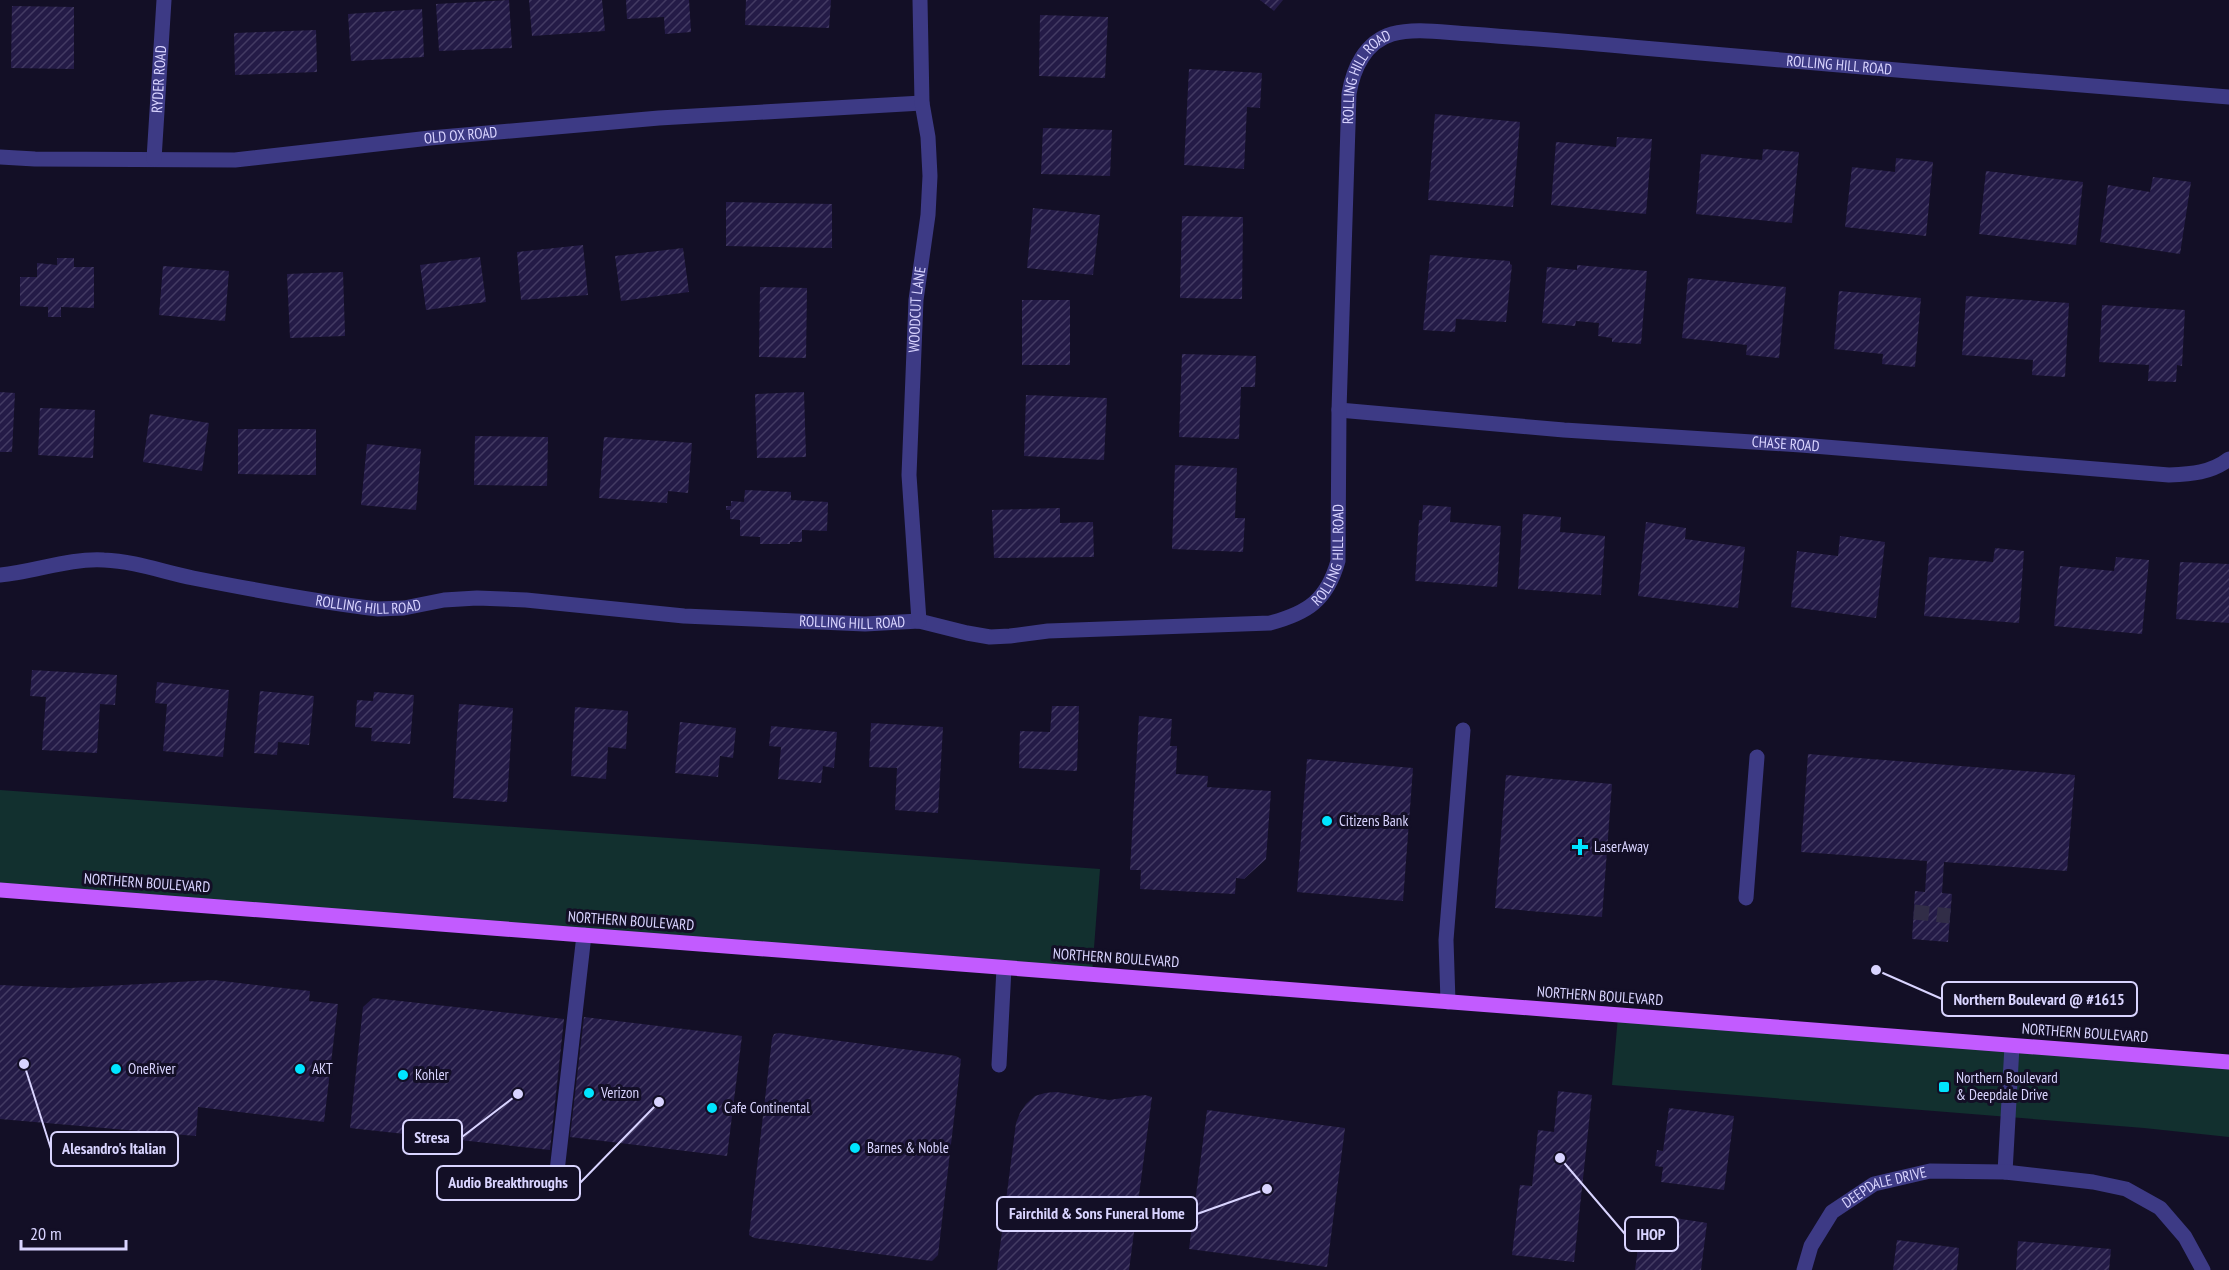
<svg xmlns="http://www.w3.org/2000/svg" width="2229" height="1270" font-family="'PT Sans Narrow',sans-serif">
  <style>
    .grass { fill: #12302f }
    .building { fill: url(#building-hatch) }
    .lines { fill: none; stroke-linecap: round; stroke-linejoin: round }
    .minor-tunnel { stroke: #312d47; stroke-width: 15; stroke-dasharray: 15 8; stroke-linecap: butt }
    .minor { stroke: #3d3a85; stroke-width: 15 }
    .major { stroke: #c25bff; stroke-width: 15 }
    .poi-dot { fill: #00e5ff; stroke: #130f26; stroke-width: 2 }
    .labels { text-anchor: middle; stroke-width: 6; stroke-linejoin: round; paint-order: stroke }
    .street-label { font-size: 15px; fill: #d9d4ff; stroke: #130f26 }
    .poi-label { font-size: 15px; fill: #d9d4ff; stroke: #130f26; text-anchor: start }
    .leader { fill: none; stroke: #d9d4ff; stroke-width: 2 }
    .callout-dot { fill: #d9d4ff; stroke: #130f26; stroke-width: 2 }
    .callout { fill: #130f26; stroke: #d9d4ff; stroke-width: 2 }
    .callout-label { font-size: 16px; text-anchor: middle; font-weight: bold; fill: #d9d4ff }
  </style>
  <defs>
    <pattern id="building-hatch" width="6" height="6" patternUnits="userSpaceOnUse" patternTransform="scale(1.5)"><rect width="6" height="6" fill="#241b47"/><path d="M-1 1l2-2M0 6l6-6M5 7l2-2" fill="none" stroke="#433b63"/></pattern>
  </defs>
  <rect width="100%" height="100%" fill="#130f26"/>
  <!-- grass -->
  <g class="grass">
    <polygon points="0,790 1100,869 1092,974 0,889"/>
    <polygon points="1618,1016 2229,1062 2229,1137 2144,1128 1612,1085"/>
  </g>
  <!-- building -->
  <g class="building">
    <polygon points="509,0 512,48 439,51 436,4"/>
    <polygon points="529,0 602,0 605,31 532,36"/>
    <polygon points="626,0 689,0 691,32 665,34 664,17 627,19"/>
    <polygon points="746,0 831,0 829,28 745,25"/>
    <polygon points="1260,0 1283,0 1274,11"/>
    <polygon points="12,6 74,7 74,69 11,68"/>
    <polygon points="422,9 424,57 351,61 348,14"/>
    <polygon points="1040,15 1108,17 1105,78 1039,76"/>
    <polygon points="316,30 317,72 235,75 234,33"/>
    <polygon points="1189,69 1262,73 1260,108 1247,107 1244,169 1184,165"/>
    <polygon points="1435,114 1520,122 1513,207 1428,200"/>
    <polygon points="1043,128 1112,130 1110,176 1041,174"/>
    <polygon points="1617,137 1652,139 1646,214 1551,205 1556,142 1616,147"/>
    <polygon points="1763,149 1799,152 1792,223 1696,214 1701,154 1762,160"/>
    <polygon points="1896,158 1933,162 1926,236 1845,227 1852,167 1895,172"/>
    <polygon points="1986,171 2083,182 2076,245 1979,234"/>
    <polygon points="2153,177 2191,182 2180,254 2100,242 2108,185 2150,192"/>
    <polygon points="726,202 832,204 832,248 726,246"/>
    <polygon points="1033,208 1100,215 1093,275 1027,268"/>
    <polygon points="1182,216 1243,217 1242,299 1180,298"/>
    <polygon points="583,245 588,295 521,300 517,252"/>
    <polygon points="683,248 689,292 621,301 615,256"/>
    <polygon points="1430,255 1510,261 1510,264 1512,265 1506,322 1456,319 1455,332 1423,330"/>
    <polygon points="480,257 486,302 426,310 420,265"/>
    <polygon points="57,258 74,258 74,267 94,267 94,308 61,307 61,317 48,317 48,307 20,306 20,277 37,277 37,263 57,265"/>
    <polygon points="1577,265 1647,271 1641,344 1612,342 1612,338 1598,336 1599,323 1576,321 1575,326 1542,323 1547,267 1577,270"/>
    <polygon points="163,266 229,271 225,321 159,315"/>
    <polygon points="343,272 345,336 290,338 287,274"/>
    <polygon points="1688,278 1786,287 1779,358 1746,355 1747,345 1682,338"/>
    <polygon points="760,287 807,288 806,358 759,357"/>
    <polygon points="1839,291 1921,298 1915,367 1882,364 1883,354 1834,349"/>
    <polygon points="1966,296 2069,303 2065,377 2032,375 2033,360 1962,355"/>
    <rect x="1022" y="300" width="48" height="65"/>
    <polygon points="2102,305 2185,310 2182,366 2177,365 2176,382 2148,381 2149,365 2099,362"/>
    <polygon points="1182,354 1256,356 1255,387 1241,387 1239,439 1179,437"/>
    <polygon points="0,392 15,393 12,452 0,452"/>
    <polygon points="804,392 806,457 757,458 755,394"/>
    <polygon points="1026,395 1107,398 1104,460 1024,456"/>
    <polygon points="40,408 95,410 93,458 38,455"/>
    <polygon points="150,414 209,423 202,471 143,462"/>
    <polygon points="238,429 316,429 316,475 238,474"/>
    <polygon points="475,436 548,437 547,486 474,485"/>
    <polygon points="604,437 692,443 688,493 668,491 667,503 599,498"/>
    <polygon points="367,444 421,449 416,510 361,505"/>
    <polygon points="1175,465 1237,468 1235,518 1245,518 1243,552 1172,549"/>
    <polygon points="745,490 791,492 791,500 828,502 827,531 802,530 802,542 790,542 790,544 760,544 760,537 740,536 740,520 730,519 730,510 726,510 726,506 731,506 731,501 744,502"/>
    <polygon points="1423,505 1451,507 1450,522 1501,526 1497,587 1415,581 1419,520 1422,520"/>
    <polygon points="1060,508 1060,523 1093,522 1094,557 994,558 992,510"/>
    <polygon points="1523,514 1561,517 1560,532 1605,536 1601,595 1518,589"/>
    <polygon points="1646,522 1686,528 1685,539 1745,547 1738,608 1638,596"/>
    <polygon points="1840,536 1885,542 1876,618 1791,607 1797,551 1838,556"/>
    <polygon points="1995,548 2024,551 2019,623 1924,616 1929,557 1993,562"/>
    <polygon points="2116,557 2149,560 2142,634 2054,626 2060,566 2114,571"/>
    <polygon points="2180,562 2229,564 2229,623 2176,619"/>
    <polygon points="32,670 117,675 115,705 100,704 97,753 42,750 46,697 30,696"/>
    <polygon points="157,682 229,690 223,757 163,751 167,704 155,703"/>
    <polygon points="260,691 314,696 309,745 278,742 277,755 254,753"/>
    <polygon points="374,692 414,695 410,744 371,741 372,728 355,727 357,700 373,701"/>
    <polygon points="459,704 513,708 507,802 453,798"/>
    <polygon points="1052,706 1079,706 1077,771 1019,768 1020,731 1050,732"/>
    <polygon points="575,707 628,711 626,749 608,747 606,779 571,776"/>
    <polygon points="1139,716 1172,719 1170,746 1177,746 1176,774 1208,776 1207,787 1271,791 1266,859 1244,879 1236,878 1235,894 1140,889 1141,870 1130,870"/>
    <polygon points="680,722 736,728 733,758 720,756 718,777 675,773"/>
    <polygon points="871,723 943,727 938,813 895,810 897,768 869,767"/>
    <polygon points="771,726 837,732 834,768 823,766 821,783 778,779 781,747 769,746"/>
    <polygon points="1808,754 2075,775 2067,871 1944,862 1942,893 1952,894 1948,942 1912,939 1915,891 1925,892 1927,861 1801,852"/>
    <polygon points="1307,759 1413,768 1403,901 1297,892"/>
    <polygon points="1506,775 1612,784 1602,917 1495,908"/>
    <polygon points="213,980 310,991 309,1001 338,1004 324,1122 198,1107 196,1136 0,1119 0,985 70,988"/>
    <polygon points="373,998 564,1019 550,1150 350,1128 363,1007"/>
    <polygon points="584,1017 742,1036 727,1156 570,1137"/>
    <polygon points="779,1033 956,1056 961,1059 938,1255 932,1261 754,1238 749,1235 772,1039 774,1034"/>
    <polygon points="1558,1091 1592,1095 1574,1262 1512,1255 1520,1185 1532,1186 1538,1130 1554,1132"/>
    <polygon points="1056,1092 1109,1100 1145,1095 1152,1097 1129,1270 997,1270 1016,1123 1020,1113 1026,1104 1035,1096 1045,1093"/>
    <polygon points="1669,1108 1734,1116 1724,1190 1661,1182 1663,1167 1655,1166 1657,1150 1663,1151"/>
    <polygon points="1207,1110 1345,1128 1327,1267 1189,1249"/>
    <polygon points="1662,1216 1707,1223 1701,1270 1635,1270 1639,1241 1658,1243"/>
    <polygon points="1897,1240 1959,1248 1957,1270 1893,1270"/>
    <polygon points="2018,1241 2111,1249 2109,1270 2016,1270"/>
  </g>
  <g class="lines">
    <!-- minor-tunnel -->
    <polyline class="minor-tunnel" points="1914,912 1950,916"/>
    <!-- minor -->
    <g class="minor">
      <path id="s1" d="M0,157L35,159L235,160L430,138L659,118L922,103"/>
      <path id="s2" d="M154,159L164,0"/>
      <path id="s3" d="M1339,410L1564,430L1801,445L2169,475C2191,474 2211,473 2229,459"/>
      <path id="s4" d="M0,575C35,572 68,558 104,560C134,561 164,572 193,578C254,590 317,602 378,609L404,608L444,600L477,598L526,600L684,616L865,624L919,621L967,633L990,637L1010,636L1048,631L1270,623C1308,613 1327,600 1338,561L1339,410L1349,94C1353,69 1365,42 1392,34C1416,27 1446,33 1470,34C1524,38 1578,42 1631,47C1830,65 2030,81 2229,97"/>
      <path id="s5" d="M919,621L909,475L916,300L928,215L930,176L928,137L922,103L920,0"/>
      <polyline points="1746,898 1757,757"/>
      <polyline points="1448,1002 1446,940 1463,730"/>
      <polyline points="999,1065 1004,968"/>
      <polyline points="2005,1172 2012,1046"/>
      <polyline points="556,1180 584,935"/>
      <path id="s6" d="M1804,1270L1811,1246L1832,1212L1874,1184L1930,1171L2005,1172L2093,1182L2126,1189L2160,1208L2185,1237L2203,1270"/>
    </g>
    <!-- major -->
    <polyline class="major" points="0,890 2229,1062"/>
  </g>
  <!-- markers -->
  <g class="poi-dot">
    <circle cx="1327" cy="821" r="6"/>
    <path d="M1577 838h6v6h6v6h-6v6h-6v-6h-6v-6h6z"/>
    <circle cx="116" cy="1069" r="6"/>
    <circle cx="300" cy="1069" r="6"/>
    <circle cx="403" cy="1075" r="6"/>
    <rect x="1938" y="1081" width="12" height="12" rx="3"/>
    <circle cx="589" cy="1093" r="6"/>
    <circle cx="712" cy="1108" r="6"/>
    <circle cx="855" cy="1148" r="6"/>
  </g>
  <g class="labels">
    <!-- street labels -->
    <g class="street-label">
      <text dy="5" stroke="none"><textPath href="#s4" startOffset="2372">ROLLING HILL ROAD</textPath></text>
      <text dy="5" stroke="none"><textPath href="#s2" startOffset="80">RYDER ROAD</textPath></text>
      <text dy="5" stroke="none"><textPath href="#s4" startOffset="1868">ROLLING HILL ROAD</textPath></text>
      <text dy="5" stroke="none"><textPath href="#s1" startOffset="462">OLD OX ROAD</textPath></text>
      <text dy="5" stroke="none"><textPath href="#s5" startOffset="312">WOODCUT LANE</textPath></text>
      <text dy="5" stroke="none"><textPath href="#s3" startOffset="448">CHASE ROAD</textPath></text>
      <text dy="5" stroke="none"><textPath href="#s4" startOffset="1382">ROLLING HILL ROAD</textPath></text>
      <text dy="5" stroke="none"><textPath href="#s4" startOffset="374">ROLLING HILL ROAD</textPath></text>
      <text dy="5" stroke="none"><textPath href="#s4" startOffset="860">ROLLING HILL ROAD</textPath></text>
      <text transform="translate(147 883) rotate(4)" y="5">NORTHERN BOULEVARD</text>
      <text transform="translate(631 921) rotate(4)" y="5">NORTHERN BOULEVARD</text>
      <text transform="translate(1116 958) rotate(4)" y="5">NORTHERN BOULEVARD</text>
      <text transform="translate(1600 996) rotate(4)" y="5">NORTHERN BOULEVARD</text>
      <text transform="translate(2085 1033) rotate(4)" y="5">NORTHERN BOULEVARD</text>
      <text dy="5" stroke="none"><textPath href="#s6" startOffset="124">DEEPDALE DRIVE</textPath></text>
    </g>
    <!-- poi labels -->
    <g class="poi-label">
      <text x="1339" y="826">Citizens Bank</text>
      <text x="1594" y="852">LaserAway</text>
      <text x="128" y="1074">OneRiver</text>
      <text x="312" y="1074">AKT</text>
      <text x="415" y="1080">Kohler</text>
      <text x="1956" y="1083">Northern Boulevard<tspan x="1956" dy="17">&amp; Deepdale Drive</tspan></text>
      <text x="601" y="1098">Verizon</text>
      <text x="724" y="1113">Cafe Continental</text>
      <text x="867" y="1153">Barnes &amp; Noble</text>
    </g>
  </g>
  <!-- callouts -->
  <path class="leader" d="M1876 970L1942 999M518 1094L462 1137M24 1064L51 1149M659 1102L580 1183M1267 1189L1197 1214M1560 1158L1625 1234"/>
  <g class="callout-dot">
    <circle cx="1876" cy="970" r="6"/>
    <circle cx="518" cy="1094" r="6"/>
    <circle cx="24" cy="1064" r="6"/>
    <circle cx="659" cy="1102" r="6"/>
    <circle cx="1267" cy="1189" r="6"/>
    <circle cx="1560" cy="1158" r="6"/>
  </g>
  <g class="callout">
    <rect x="1942" y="982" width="195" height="34" rx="6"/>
    <rect x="403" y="1120" width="59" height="34" rx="6"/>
    <rect x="51" y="1132" width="127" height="34" rx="6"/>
    <rect x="437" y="1166" width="143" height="34" rx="6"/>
    <rect x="997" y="1197" width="200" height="34" rx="6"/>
    <rect x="1625" y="1217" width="53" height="34" rx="6"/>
  </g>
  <g class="callout-label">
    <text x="2039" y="1005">Northern Boulevard @ #1615</text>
    <text x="432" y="1143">Stresa</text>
    <text x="114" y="1154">Alesandro's Italian</text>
    <text x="508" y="1188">Audio Breakthroughs</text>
    <text x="1097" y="1219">Fairchild &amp; Sons Funeral Home</text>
    <text x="1651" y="1240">IHOP</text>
  </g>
  <!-- scale -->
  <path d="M21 1240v9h105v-9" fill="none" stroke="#d9d4ff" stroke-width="3"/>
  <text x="30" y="1240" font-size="18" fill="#d9d4ff" stroke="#130f26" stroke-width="4.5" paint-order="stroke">20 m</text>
</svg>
